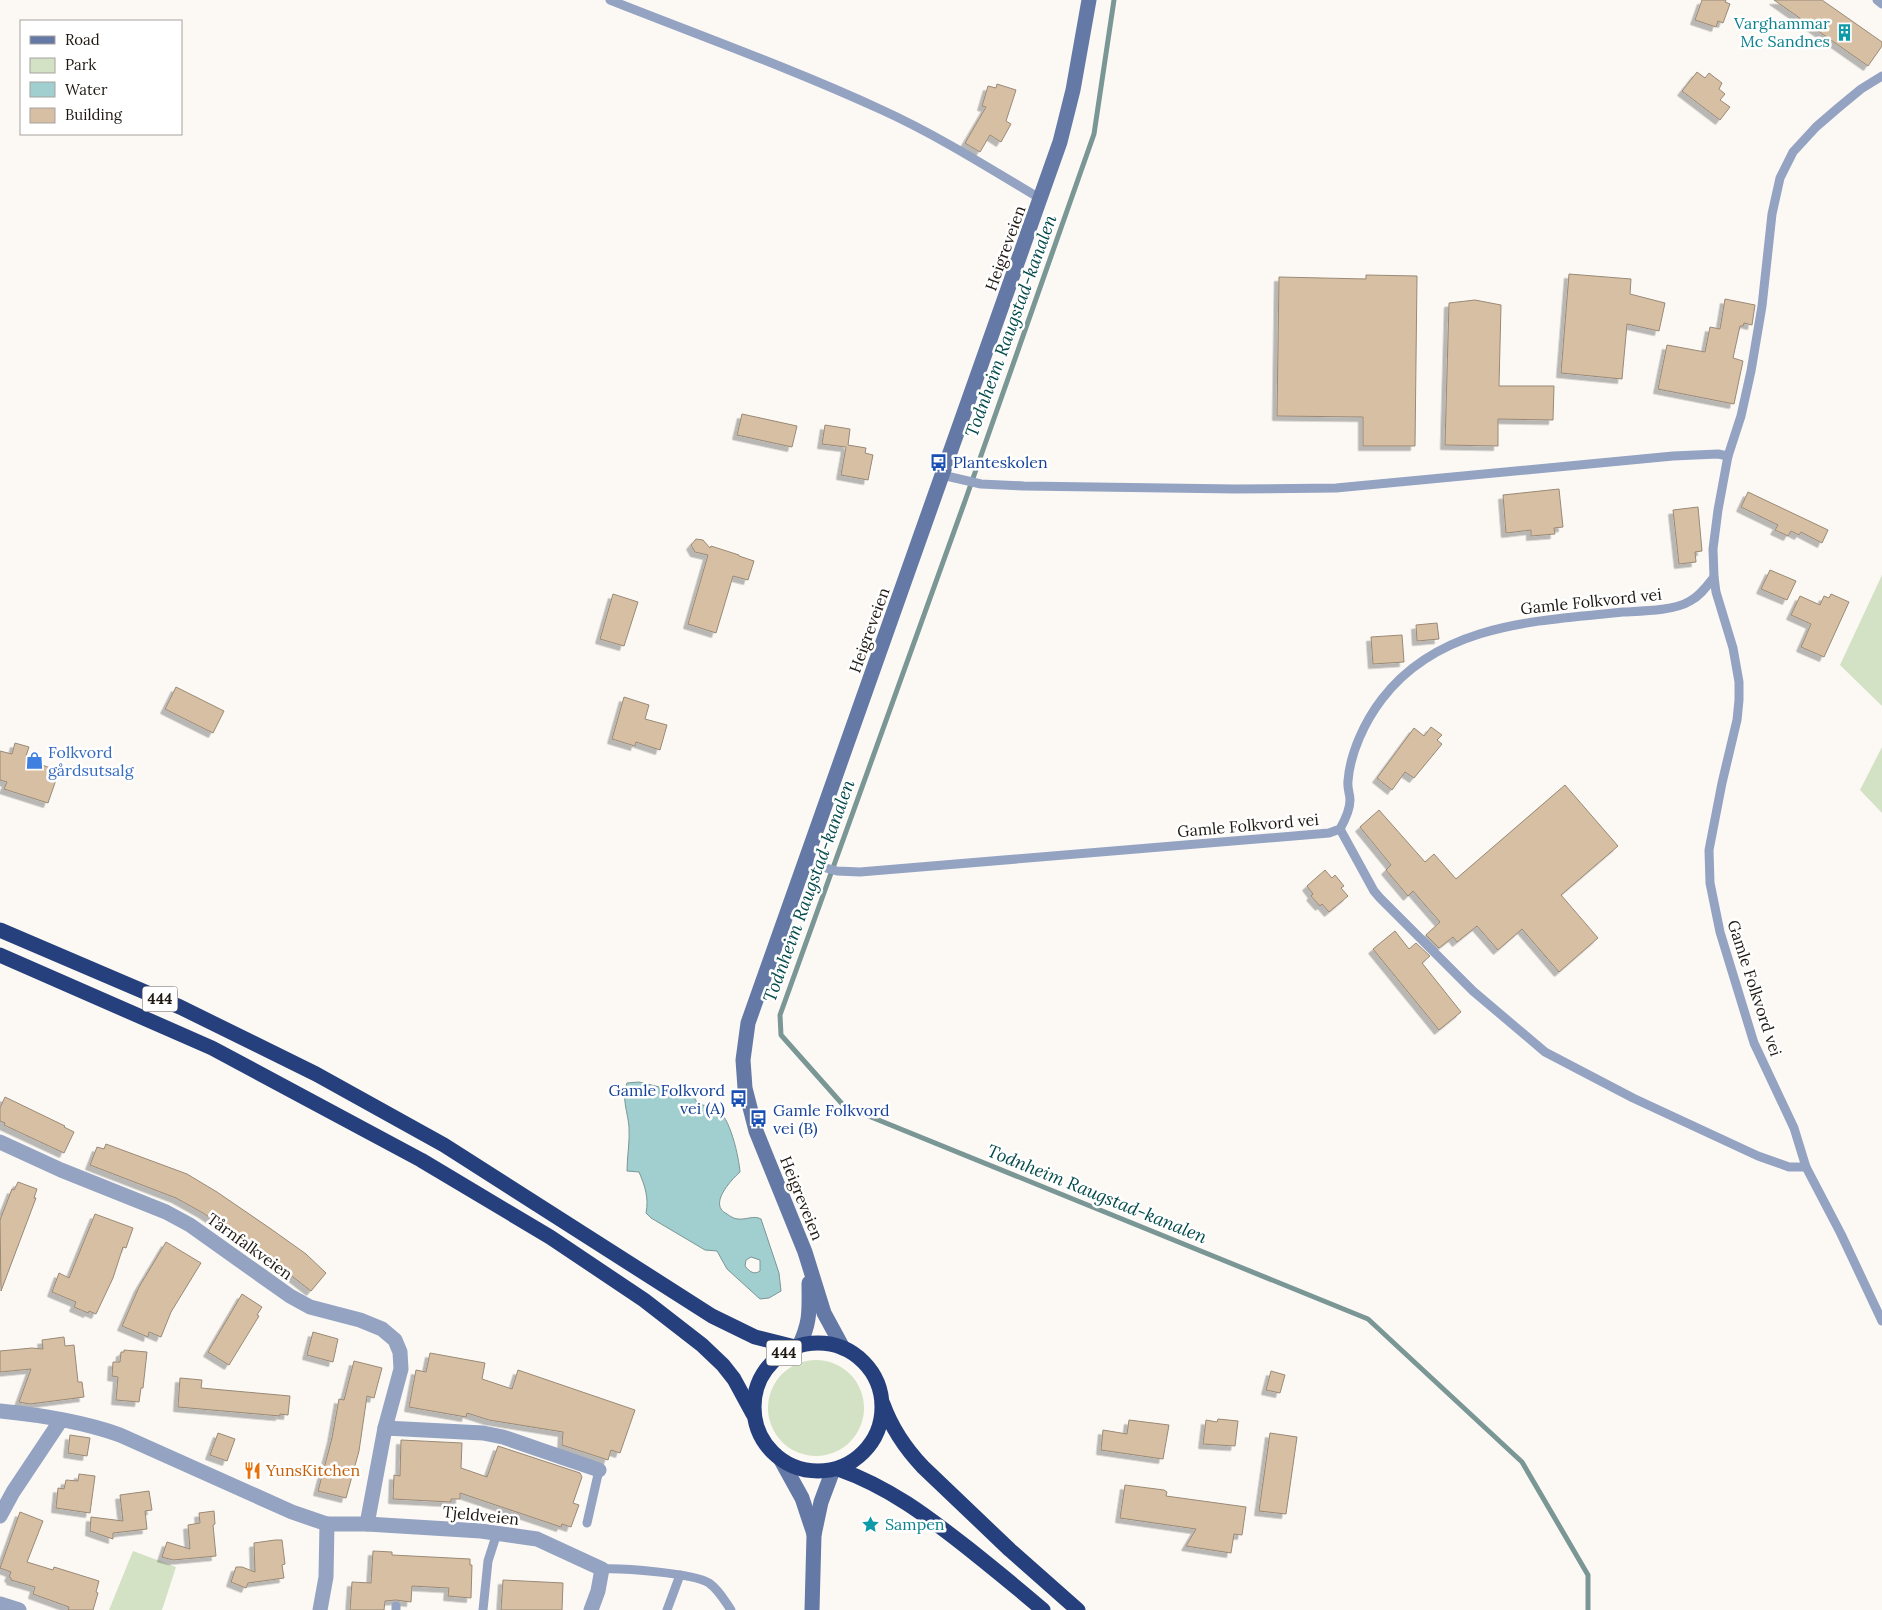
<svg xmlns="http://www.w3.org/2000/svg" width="1882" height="1610" font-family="Lora,serif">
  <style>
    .green { fill: #d3e1c4 }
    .water { fill: #a1cece; stroke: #7a9795; fill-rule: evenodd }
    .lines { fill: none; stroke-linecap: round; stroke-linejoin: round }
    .stream { stroke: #7a9795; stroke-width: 5 }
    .building { fill: #d7bfa3; stroke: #998976; filter: url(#shadow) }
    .lane { stroke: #94a3c2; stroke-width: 9 }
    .street { stroke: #94a3c2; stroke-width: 15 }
    .secondary { stroke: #6479a5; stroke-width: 15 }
    .highway { stroke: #26407d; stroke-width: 15 }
    .labels { text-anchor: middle; stroke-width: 5; stroke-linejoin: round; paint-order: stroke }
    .shield { fill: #fff; stroke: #625d58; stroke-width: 1 }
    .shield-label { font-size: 15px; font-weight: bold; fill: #1e1811 }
    .culture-label { font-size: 16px; fill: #0d838f; stroke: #fff; text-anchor: end }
    .street-label { font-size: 16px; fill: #1e1811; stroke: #fff }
    .transit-label { font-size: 16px; fill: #164399; stroke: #fff; text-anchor: start }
    .shop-label { font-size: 16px; fill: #366cbe; stroke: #fff; text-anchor: start }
    .food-label { font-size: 16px; fill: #c56008; stroke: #fff; text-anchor: start }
    .water-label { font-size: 18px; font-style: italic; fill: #044a4b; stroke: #fff }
  </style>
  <defs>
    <filter id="shadow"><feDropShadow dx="-4.5" dy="4.5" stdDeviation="0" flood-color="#0004"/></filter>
  </defs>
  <rect width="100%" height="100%" fill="#fcf9f5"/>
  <!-- green -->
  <g class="green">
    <polygon points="1882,575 1882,706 1840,665"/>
    <polygon points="1882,747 1882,813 1860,790"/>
    <circle cx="816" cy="1408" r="48"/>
    <polygon points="133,1551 176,1567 162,1610 109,1610"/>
  </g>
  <!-- water -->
  <path class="water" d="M639,1082L684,1093L695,1098L697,1103C703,1106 711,1106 716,1109C730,1115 739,1158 740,1172C730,1181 708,1205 727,1214C730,1216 734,1219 738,1219C746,1220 754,1215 761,1219L779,1273L781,1291L769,1298L760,1299L727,1269L717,1251L705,1250L651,1218L646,1213C649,1198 645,1186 639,1172L627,1171C627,1157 630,1141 629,1127C628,1113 621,1097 627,1083ZM751,1257L760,1260V1271C754,1275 750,1272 745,1266L746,1260Z"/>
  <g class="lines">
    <!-- stream -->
    <polyline class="stream" points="1114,0 1094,134 965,501 780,1015 781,1035 844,1106 1368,1319 1522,1462 1588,1575 1588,1610"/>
  </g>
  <!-- building -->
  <g class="building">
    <polygon points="1702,0 1726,0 1725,2 1730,4 1723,23 1718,21 1716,27 1695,20"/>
    <polygon points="1774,0 1822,0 1882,42 1882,46 1868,66"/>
    <polygon points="1697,72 1705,78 1709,73 1722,83 1719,89 1725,94 1720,100 1730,107 1720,120 1682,91"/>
    <polygon points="997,84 1016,90 1006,121 1011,124 1001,142 990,135 980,152 965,143 986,107 982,106 988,86 996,88"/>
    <polygon points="1569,274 1631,279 1630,294 1665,303 1659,331 1627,324 1622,379 1561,373"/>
    <polygon points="1366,275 1417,276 1415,446 1363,446 1363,417 1277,416 1279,277 1366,279"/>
    <polygon points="1725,299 1755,305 1752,325 1744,323 1743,326 1740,326 1733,358 1743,361 1734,404 1658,389 1667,345 1705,352 1710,327 1720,329"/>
    <polygon points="1475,300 1501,305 1499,386 1554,386 1553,420 1498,419 1498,446 1445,445 1449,303"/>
    <polygon points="742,414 797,426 792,447 737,435"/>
    <polygon points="825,425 850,429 848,445 866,448 865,453 873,455 868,480 841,475 846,447 822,444"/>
    <polygon points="1559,489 1563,527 1554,528 1555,534 1531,536 1531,530 1506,533 1503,495"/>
    <polygon points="1748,492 1828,530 1822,543 1801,532 1799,535 1791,531 1788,536 1775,530 1778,525 1741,507"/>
    <polygon points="1698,507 1702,551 1695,552 1696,562 1679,564 1673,510"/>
    <polygon points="696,539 703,540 710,548 711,546 739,555 739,556 754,561 748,580 733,576 716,633 688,624 708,555 695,552 691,545"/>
    <polygon points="1770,570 1796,581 1787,600 1761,589"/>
    <polygon points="613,594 638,602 624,646 600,639"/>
    <polygon points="1831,594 1849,602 1824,657 1801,647 1811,624 1791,615 1800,596 1820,605 1824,596 1829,598"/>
    <polygon points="1437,623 1439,639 1417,641 1416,625"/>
    <polygon points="1402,635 1404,662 1373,664 1371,637"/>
    <polygon points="176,687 224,711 213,733 165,709"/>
    <polygon points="624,697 649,705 645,719 667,725 660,750 636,742 635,746 612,739"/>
    <polygon points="1431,727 1442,735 1437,740 1442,744 1414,778 1405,772 1392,790 1377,778 1414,728 1424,736"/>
    <polygon points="15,743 29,747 26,756 40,761 39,764 59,771 48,803 4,789 7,782 0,780 0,751 12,754"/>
    <polygon points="1565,785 1618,846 1561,895 1598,938 1559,972 1522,929 1498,950 1477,926 1457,942 1453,937 1439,948 1426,935 1440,922 1413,891 1408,896 1386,870 1391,865 1360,827 1379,810 1425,862 1434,854 1456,879"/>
    <polygon points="1325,870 1332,878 1335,875 1344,886 1341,888 1348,896 1329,912 1322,904 1320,906 1311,896 1313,894 1307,886"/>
    <polygon points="1395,931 1409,949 1416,943 1430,956 1422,963 1461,1012 1439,1030 1373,949"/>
    <polygon points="5,1097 65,1126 64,1127 74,1132 64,1153 4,1125 5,1123 0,1121 0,1108"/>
    <polygon points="106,1144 187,1174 217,1192 271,1229 306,1254 326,1273 311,1291 266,1256 203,1213 176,1198 90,1165 97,1147 104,1149"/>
    <polygon points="18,1182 37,1189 34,1198 36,1198 1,1291 0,1220 12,1189 14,1190"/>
    <polygon points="95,1214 133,1228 126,1248 123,1247 113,1278 96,1314 89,1311 88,1313 74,1307 76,1302 52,1292 59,1273 69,1278"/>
    <polygon points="166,1242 201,1263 171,1312 161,1337 149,1332 148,1337 122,1326 139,1287"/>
    <polygon points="242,1294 262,1307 257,1315 259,1316 229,1365 208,1352"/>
    <polygon points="313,1332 338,1339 333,1362 307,1355"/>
    <polygon points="64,1337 65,1346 74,1345 78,1382 82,1382 84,1397 30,1404 19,1402 31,1369 0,1372 0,1351 32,1348 43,1349 42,1340"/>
    <polygon points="124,1350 147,1352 143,1388 141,1388 139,1402 116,1400 118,1377 112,1376 113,1362 120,1362 121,1352 124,1352"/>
    <polygon points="430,1353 485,1363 482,1379 512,1389 518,1370 635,1410 620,1453 611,1450 608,1460 562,1445 563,1432 489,1420 467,1413 466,1417 409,1407 416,1370 426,1372"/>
    <polygon points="354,1361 382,1368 374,1398 367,1396 359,1451 346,1498 318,1491 332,1438 339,1399 344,1400"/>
    <polygon points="1271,1371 1285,1375 1280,1393 1266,1390"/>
    <polygon points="180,1378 202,1380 201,1388 290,1396 288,1415 280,1414 280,1416 178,1407"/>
    <polygon points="1218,1419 1238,1421 1235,1446 1203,1444 1206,1420 1217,1422"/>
    <polygon points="1129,1420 1169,1425 1163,1459 1101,1450 1103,1430 1127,1434"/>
    <polygon points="218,1433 235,1439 227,1461 210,1455"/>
    <polygon points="1270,1433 1297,1437 1286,1514 1259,1511"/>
    <polygon points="70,1435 90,1438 87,1456 68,1453"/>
    <polygon points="401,1440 462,1443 461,1468 487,1477 498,1446 580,1473 582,1477 573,1503 579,1505 571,1527 562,1524 561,1527 460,1493 460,1499 451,1499 451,1502 393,1499 394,1475 400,1476"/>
    <polygon points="79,1474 95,1476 90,1513 56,1508 58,1488 64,1489 66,1480 78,1481"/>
    <polygon points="1125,1485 1164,1490 1167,1492 1166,1496 1246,1507 1242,1535 1234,1534 1231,1553 1186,1546 1196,1529 1120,1518"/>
    <polygon points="149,1491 152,1510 145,1511 147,1529 113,1533 113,1539 90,1531 91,1517 123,1521 120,1495"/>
    <polygon points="214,1511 215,1524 213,1525 216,1556 173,1560 162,1557 167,1542 190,1549 188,1525 200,1523 199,1513"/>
    <polygon points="20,1512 43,1521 27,1562 53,1570 54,1567 99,1581 96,1592 98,1593 93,1610 68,1610 69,1607 33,1594 35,1587 11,1580 11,1578 9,1577 11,1572 0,1568"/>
    <polygon points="275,1540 282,1540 285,1564 282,1565 284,1578 248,1583 246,1588 231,1582 236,1567 242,1567 255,1572 254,1543"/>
    <polygon points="373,1551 392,1552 392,1555 470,1559 470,1565 472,1565 471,1598 448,1596 449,1588 412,1586 411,1602 396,1600 385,1601 384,1610 350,1610 352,1582 371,1583"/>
    <polygon points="503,1580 563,1583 562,1610 501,1610"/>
  </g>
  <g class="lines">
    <!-- lane -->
    <g class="lane">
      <path d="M610,0C701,36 793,69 882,110C937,135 989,168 1041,199"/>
      <polyline points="1877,0 1882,4"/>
      <polyline points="1882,76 1861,89 1838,108 1816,127 1793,152 1780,178 1772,214 1762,306 1751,371 1741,416 1728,456 1718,510 1713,549 1714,577 1716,592 1733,648 1739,682 1739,700 1737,720 1722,783 1709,850 1710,883 1720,932 1754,1043 1794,1128 1806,1167 1841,1234 1882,1321"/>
      <polyline points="942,475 981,484 1024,486 1236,489 1336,488 1673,456 1718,454 1728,456"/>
      <polyline points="1340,829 1374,891 1380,898 1473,991 1545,1052 1633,1098 1758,1156 1789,1167 1806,1167"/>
      <path d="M804,862L837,871L860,872L1329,833L1340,829C1345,820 1350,810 1350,800C1350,794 1347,788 1348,781C1350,753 1365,721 1382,699C1440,623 1537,621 1623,612C1642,611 1674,611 1690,601C1700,596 1707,586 1714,577"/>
      <polyline points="587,1523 599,1470"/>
      <path d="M602,1569C622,1568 693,1573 709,1583C719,1590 724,1600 731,1610"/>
      <polyline points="396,1610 396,1606"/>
      <polyline points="483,1610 488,1561 497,1533"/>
      <polyline points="667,1610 680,1575"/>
    </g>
    <!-- street -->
    <g class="street">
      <polyline points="0,1142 61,1170 166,1212 190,1225 290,1296 310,1307 360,1320 382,1329 395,1340 400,1352 401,1369 385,1428 367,1524"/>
      <path d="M0,1411C41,1415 81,1421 120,1435L292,1512L327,1524H367L481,1531L537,1539L602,1569L598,1591L591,1610"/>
      <polyline points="385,1428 483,1433 503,1437 599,1470"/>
      <polyline points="0,1516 13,1492 61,1420"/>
      <polyline points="0,1604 19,1610"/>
      <polyline points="320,1610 326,1577 327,1524"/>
    </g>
    <!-- secondary -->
    <g class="secondary">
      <path d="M799,1346C811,1321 809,1310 809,1283"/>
      <polyline points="843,1348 824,1313 805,1252 756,1131 745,1088 743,1060 748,1023 1060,142 1073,90 1089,0"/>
      <polyline points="781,1460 802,1498 814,1534"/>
      <polyline points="812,1610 814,1535 821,1502 833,1470"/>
    </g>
    <!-- highway -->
    <g class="highway">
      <polyline points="0,930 180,1007 316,1074 444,1145 712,1316 755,1337 795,1347"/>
      <polyline points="0,955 212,1048 421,1160 550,1237 644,1300 702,1345 723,1365 734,1379 753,1414"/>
      <circle cx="818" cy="1407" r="64"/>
      <path d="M883,1404C892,1429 905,1448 923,1467L1010,1550L1078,1610"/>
      <path d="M838,1469C889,1487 927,1516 969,1549C994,1569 1019,1589 1043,1610"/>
    </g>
  </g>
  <!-- icons -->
  <defs>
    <symbol id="building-bare" viewBox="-9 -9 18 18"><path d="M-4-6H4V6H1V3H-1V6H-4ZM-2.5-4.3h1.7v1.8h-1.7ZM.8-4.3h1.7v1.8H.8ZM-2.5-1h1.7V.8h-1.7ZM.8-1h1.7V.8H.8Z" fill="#0f9aa8" stroke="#fff" stroke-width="2.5" paint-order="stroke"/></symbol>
    <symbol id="bus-bare" viewBox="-9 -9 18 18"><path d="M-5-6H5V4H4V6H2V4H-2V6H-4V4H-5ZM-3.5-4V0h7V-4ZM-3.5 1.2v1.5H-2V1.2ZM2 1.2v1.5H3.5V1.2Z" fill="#1a4fb4" stroke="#fff" stroke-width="2.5" paint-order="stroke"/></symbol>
    <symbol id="shop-bare" viewBox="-9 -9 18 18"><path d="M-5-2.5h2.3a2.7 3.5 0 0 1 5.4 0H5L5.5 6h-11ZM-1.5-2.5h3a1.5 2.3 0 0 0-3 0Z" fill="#3f7fe0" stroke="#fff" stroke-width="2.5" paint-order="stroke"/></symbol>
    <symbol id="restaurant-bare" viewBox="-9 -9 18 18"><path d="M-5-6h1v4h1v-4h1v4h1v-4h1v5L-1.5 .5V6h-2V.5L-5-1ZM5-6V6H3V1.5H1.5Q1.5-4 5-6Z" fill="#e8710a" stroke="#fff" stroke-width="2.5" paint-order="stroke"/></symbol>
    <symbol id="sight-bare" viewBox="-9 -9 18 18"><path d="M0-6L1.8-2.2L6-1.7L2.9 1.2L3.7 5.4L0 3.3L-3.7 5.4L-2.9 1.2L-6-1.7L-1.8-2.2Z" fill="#0f9aa8" stroke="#fff" stroke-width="2.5" paint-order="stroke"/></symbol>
  </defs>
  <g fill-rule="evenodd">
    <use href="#building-bare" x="1832" y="20" width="25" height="25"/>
    <use href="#bus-bare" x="926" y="450" width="25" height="25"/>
    <use href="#shop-bare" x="22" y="748" width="25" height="25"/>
    <use href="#bus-bare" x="726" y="1086" width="25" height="25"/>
    <use href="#bus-bare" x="746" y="1106" width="25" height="25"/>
    <use href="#restaurant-bare" x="240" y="1458" width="25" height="25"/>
    <use href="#sight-bare" x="858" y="1512" width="25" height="25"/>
  </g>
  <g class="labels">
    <!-- shield labels -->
    <g class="shield">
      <rect x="142.5" y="986.5" width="35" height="25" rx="4"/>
      <rect x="766.5" y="1340.5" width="35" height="25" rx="4"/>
    </g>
    <g class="shield-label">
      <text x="160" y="1004">444</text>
      <text x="784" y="1358">444</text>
    </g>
    <!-- culture labels -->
    <g class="culture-label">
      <text x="1830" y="29">Varghammar<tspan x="1830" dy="18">Mc Sandnes</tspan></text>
      <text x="885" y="1530" text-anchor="start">Sampen</text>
    </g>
    <!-- street labels -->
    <g class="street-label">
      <text transform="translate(1005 248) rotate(-70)" y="6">Heigreveien</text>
      <text transform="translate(1591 601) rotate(-6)" y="6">Gamle Folkvord vei</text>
      <text transform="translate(869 630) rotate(-70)" y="6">Heigreveien</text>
      <text transform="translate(1248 825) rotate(-5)" y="6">Gamle Folkvord vei</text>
      <text transform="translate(1755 988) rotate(72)" y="6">Gamle Folkvord vei</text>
      <text transform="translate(802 1198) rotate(68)" y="6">Heigreveien</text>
      <text transform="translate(250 1246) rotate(36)" y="6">Tårnfalkveien</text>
      <text transform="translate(481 1515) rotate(6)" y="6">Tjeldveien</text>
    </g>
    <!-- transit labels -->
    <g class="transit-label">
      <text x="953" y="468">Planteskolen</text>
      <text x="725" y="1096" text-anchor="end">Gamle Folkvord<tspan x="725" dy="18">vei (A)</tspan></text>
      <text x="773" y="1116">Gamle Folkvord<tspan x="773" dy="18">vei (B)</tspan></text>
    </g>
    <!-- shop labels -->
    <g class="shop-label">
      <text x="48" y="758">Folkvord<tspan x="48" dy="18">gårdsutsalg</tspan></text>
    </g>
    <!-- food labels -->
    <g class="food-label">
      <text x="266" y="1476">YunsKitchen</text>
    </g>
    <!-- water labels -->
    <g class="water-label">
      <text transform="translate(1011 326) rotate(-70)" y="6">Todnheim Raugstad-kanalen</text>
      <text transform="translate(809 891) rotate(-70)" y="6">Todnheim Raugstad-kanalen</text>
      <text transform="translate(1097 1194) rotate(22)" y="6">Todnheim Raugstad-kanalen</text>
    </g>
  </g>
  <!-- legend -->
  <rect x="20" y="20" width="162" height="115" fill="#ffffff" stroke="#a5a3a0"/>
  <rect x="30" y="36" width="25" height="8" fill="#6479a5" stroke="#a5a3a0"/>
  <text x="65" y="45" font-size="15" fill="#1e1811">Road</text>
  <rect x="30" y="58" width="25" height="15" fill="#d3e1c4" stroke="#a5a3a0"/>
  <text x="65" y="70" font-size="15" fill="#1e1811">Park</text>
  <rect x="30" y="82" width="25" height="15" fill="#a1cece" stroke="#a5a3a0"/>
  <text x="65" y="95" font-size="15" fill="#1e1811">Water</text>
  <rect x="30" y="108" width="25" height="15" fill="#d7bfa3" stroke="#a5a3a0"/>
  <text x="65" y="120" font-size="15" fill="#1e1811">Building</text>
</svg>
